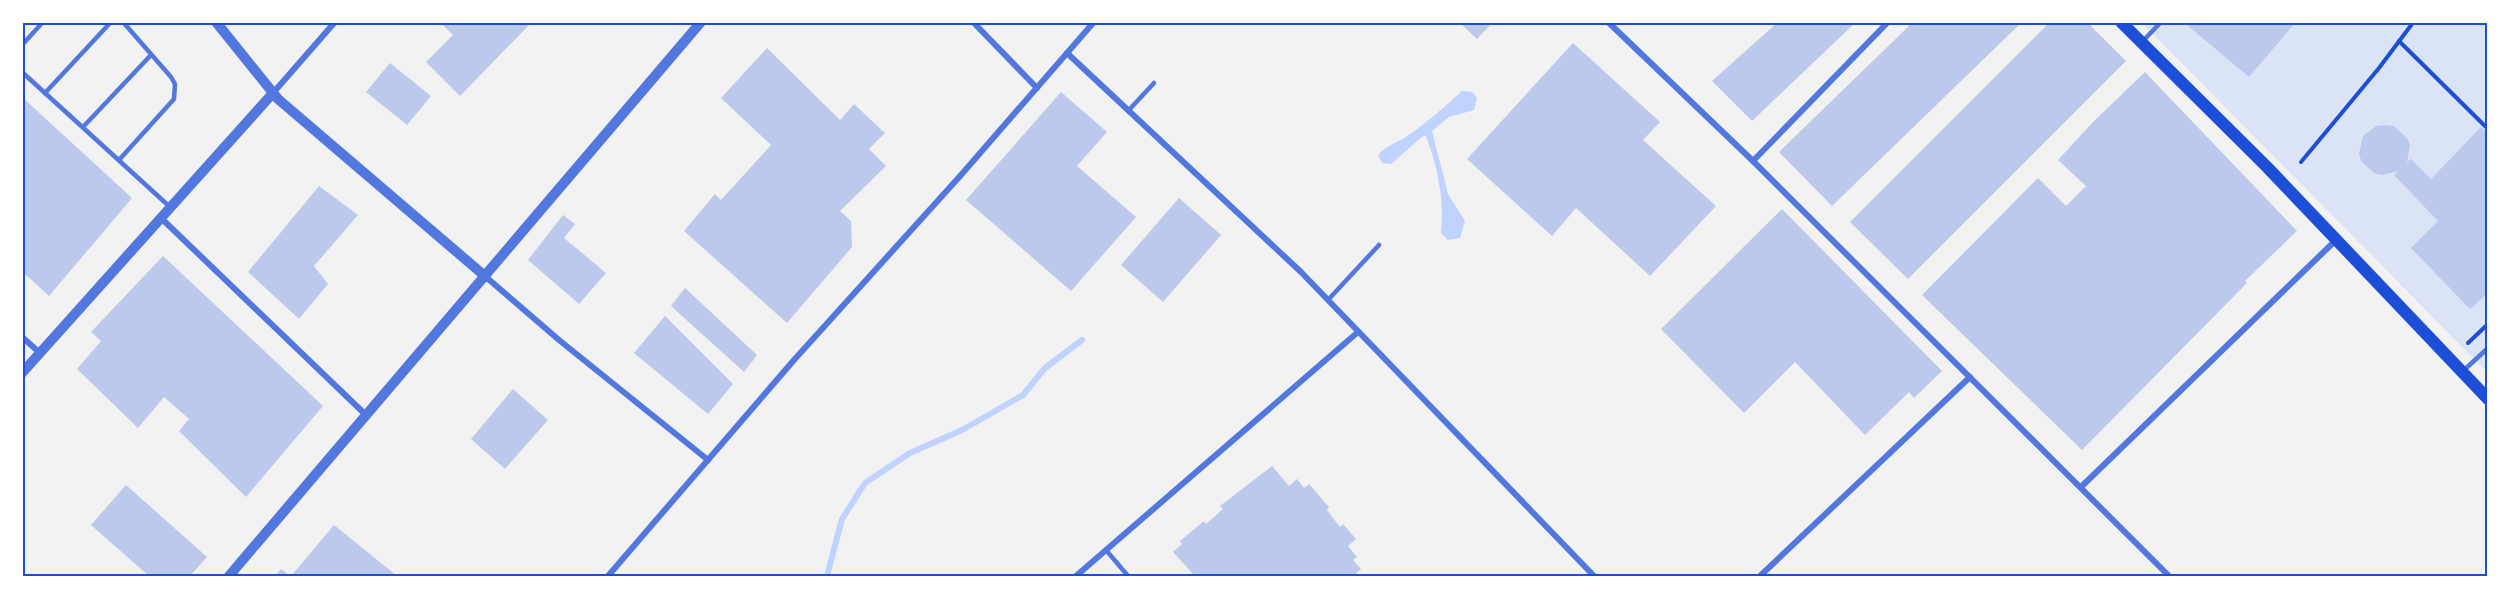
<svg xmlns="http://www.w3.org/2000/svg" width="2510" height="599" font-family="'PT Sans Narrow',sans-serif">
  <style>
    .green { fill: #dbe4f7 }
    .water { fill: #bfd3fe }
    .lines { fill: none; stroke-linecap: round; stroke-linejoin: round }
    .stream { stroke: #bfd3fe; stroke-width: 6 }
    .building { fill: #bdc9ec }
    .path { stroke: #1d4ed8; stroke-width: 4 }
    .service { stroke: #5277de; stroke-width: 4.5 }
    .minor { stroke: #5277de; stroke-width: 6 }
    .tertiary { stroke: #5277de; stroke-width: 10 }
    .secondary { stroke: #1d4ed8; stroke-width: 12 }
    .neatline { fill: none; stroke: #1d4ed8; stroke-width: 2 }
  </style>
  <rect width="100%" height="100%" fill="#f2f2f2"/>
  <!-- green -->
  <polygon class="green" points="2142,23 2487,23 2487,372"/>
  <!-- water -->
  <path class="water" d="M1462,91L1472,92L1477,98L1474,110L1449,117L1432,131L1448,194L1465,221L1460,238L1448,240L1441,233C1445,202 1437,165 1426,136H1423L1391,164L1382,163L1378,155C1385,146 1396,143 1406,137C1426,123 1445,107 1462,91Z"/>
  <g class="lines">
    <!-- stream -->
    <polyline class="stream" points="827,576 842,519 865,483 910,453 962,430 1023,395 1045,368 1082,340"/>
  </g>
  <!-- building -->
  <g class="building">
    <polygon points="440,22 529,22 530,24 460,96 426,62 453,35"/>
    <polygon points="1459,22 1493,22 1477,39"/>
    <polygon points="1778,22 1856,22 1752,121 1712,81"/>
    <polygon points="1913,22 2022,22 1832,206 1779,152"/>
    <polygon points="2050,22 2087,22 2126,61 1908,279 1850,222"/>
    <polygon points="2189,22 2296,22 2249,77 2187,25"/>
    <polygon points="1573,43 1660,122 1643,140 1716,206 1650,276 1576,208 1552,236 1467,159"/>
    <polygon points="767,48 840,120 854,104 885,133 869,149 886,166 840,211 851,221 852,247 787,323 684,231 715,194 721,200 771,145 721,98"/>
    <polygon points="390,63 431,96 407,125 366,92"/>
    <polygon points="2145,72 2297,231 2245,281 2247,283 2082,450 1922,295 2038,178 2066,206 2086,186 2058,160 2093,122"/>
    <polygon points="1061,92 1107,132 1077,166 1136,217 1071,291 966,200"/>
    <polygon points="22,97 132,198 49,296 24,273 22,275"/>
    <polygon points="2385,125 2394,126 2407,138 2410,145 2407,162 2411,159 2431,179 2481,127 2488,134 2488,293 2470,309 2411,248 2438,221 2394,175 2399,171 2382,175 2374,173 2361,161 2359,153 2363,136 2376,126"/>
    <polygon points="319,186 358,215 314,266 328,284 299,319 248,272"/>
    <polygon points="1179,198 1221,235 1163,302 1121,265"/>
    <polygon points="1782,209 1942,371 1914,398 1909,392 1865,435 1795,362 1744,413 1661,329"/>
    <polygon points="563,215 575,224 564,238 606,273 579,304 528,260"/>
    <polygon points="163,256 323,406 246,497 179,431 189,419 164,397 138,428 77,369 101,341 91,332"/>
    <polygon points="685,288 757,355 744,372 671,306"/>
    <polygon points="665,316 733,384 708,414 634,353"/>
    <polygon points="513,389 548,420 505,469 471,439"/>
    <polygon points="1272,466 1289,486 1297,479 1304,488 1309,484 1329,507 1327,510 1340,527 1343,524 1356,539 1348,546 1357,557 1353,560 1361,569 1353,576 1195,576 1173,552 1182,544 1180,541 1204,521 1206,524 1223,509 1220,506"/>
    <polygon points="126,485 207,557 190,576 149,576 91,525"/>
    <polygon points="334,525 397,576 291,576"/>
    <polygon points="281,569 290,576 275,576"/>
  </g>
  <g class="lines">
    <!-- path -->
    <g class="path">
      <polyline points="2399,41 2488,129"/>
      <polyline points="2301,162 2379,68 2412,24"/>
      <polyline points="2468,343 2488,324"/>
    </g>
    <!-- service -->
    <g class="service">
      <polyline points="2143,41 2161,22"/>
      <polyline points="22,45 43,22"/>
      <polyline points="22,72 170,207"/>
      <polyline points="45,93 111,22"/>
      <polyline points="1128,111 1154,83"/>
      <polyline points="83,127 151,55"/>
      <polyline points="119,160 174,99 175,84 171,77 123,22"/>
      <polyline points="1328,300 1379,245"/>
      <polyline points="2463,371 2488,348"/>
      <polyline points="1106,550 1128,576"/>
    </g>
    <!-- minor -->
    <g class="minor">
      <polyline points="973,22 1037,88"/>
      <polyline points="1608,22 1753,161 2169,576"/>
      <polyline points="1067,53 1301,272 1594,576"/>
      <polyline points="273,93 335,22"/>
      <polyline points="1753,161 1888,22"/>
      <polyline points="161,218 367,416"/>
      <polyline points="486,277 559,340 708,460"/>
      <polyline points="22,337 40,353"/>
      <polyline points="2081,487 2336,240"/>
      <polyline points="608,576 794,360 961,175 1094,22"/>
      <polyline points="1076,576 1358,332"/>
      <polyline points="1760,576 1970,377"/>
    </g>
    <!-- tertiary -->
    <g class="tertiary">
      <polyline points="216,22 278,99 486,277"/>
      <polyline points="22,373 273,93"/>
      <polyline points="229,576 701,22"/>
    </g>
    <!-- secondary -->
    <polyline class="secondary" points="2121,22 2267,167 2488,399"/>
  </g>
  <!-- border -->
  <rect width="2510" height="599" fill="none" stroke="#ffffff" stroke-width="48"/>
  <rect x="24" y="24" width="2462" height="551" class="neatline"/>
</svg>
